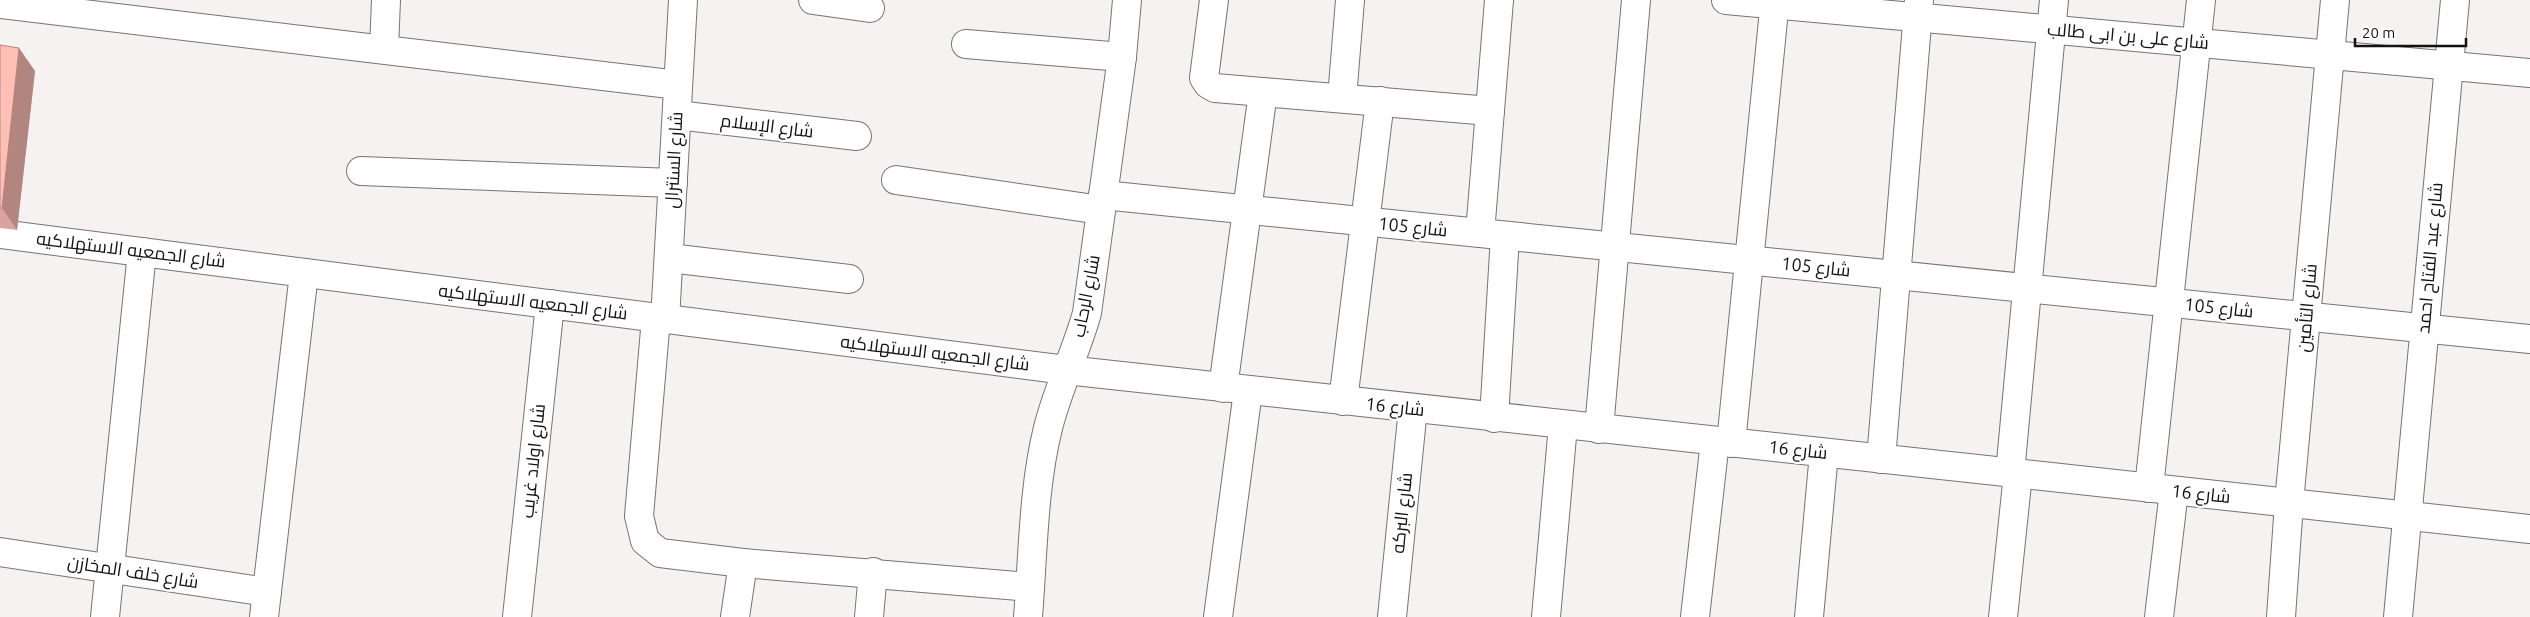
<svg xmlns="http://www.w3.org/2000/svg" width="2530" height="617" font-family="Ubuntu,Cairo,sans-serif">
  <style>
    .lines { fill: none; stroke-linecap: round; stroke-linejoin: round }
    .minor-casing { stroke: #767373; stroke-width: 30 }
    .minor { stroke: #fff; stroke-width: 28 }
    .wall { fill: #dba39d }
    .shaded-wall { fill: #b2857f }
    .building { fill: #ffbeb6; stroke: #b2857f }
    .labels { text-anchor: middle; stroke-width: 4.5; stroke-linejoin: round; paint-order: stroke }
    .street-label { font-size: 18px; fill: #131212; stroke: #fff }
  </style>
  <rect width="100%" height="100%" fill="#f6f2f2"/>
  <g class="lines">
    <defs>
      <g id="minor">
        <polyline points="813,0 870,8"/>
        <polyline points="1214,0 1204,78 1208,84 1215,88 1490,111"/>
        <polyline points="1726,0 2530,73"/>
        <polyline points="0,4 678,85"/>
        <polyline points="966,44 1122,57"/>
        <polyline points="384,49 386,0"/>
        <polyline points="1342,98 1350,0"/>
        <polyline points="677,115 857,136"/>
        <polyline points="361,171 673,183"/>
        <polyline points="896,180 1101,210"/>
        <polyline points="1103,195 2530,339"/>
        <polyline points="1480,233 1499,0"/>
        <polyline points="0,234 1066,370 2530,529"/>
        <polyline points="669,258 849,279"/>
        <polyline points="656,318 639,516 645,541 660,553 743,563 1030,587"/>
        <polyline points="665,320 683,0"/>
        <polyline points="1223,388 1263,92"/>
        <polyline points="1343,401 1380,101"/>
        <polyline points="1494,418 1505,236"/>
        <polyline points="1599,429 1636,0"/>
        <polyline points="1731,443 1775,0"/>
        <polyline points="1881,459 1919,0"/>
        <polyline points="2010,473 2054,0"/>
        <polyline points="2149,488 2201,0"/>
        <polyline points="0,552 267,592"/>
        <polyline points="105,617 142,252"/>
        <polyline points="264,617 304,273"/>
        <polyline points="517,617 550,304"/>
        <polyline points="735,617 743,563"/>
        <polyline points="869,617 873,572"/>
        <path d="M1028,617C1033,556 1033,488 1048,428C1058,388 1076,352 1087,313L1122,57L1127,0"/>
        <polyline points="1218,617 1248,391"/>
        <polyline points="1392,617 1413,408"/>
        <polyline points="1546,617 1563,425"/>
        <polyline points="1695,617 1715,441"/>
        <polyline points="1809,617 1824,453"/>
        <polyline points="2003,617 2018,474"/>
        <polyline points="2159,617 2174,491"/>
        <polyline points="2281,617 2289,503 2335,0"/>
        <polyline points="2398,617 2455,0"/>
      </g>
    </defs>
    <!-- minor casing -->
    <use href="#minor" class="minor-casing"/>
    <!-- minor -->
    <use href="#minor" class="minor"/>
  </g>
  <!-- wall -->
  <polygon class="wall" points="0,45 35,71 17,230 0,228"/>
  <!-- shaded-wall -->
  <polygon class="shaded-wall" points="19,48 35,71 17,230 2,208"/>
  <!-- building -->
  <polygon class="building" points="0,45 19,48 2,208 0,208"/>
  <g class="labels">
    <!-- street labels -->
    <g class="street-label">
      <text transform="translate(2128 36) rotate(5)" y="6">شارع على بن ابى طالب</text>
      <text transform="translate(767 126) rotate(7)" y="6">شارع الإسلام</text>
      <text transform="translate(674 160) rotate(-87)" y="6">شارع السنترال</text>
      <text transform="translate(1413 227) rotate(6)" y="6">شارع 105</text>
      <text transform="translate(131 250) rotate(7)" y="6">شارع الجمعيه الاستهلاكيه</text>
      <text transform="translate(2430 258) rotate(-85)" y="6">شارع عبد الفتاح احمد</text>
      <text transform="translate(1816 267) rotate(6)" y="6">شارع 105</text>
      <text transform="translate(1086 296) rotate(-79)" y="6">شارع الرحاب</text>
      <text transform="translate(533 302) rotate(7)" y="6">شارع الجمعيه الاستهلاكيه</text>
      <text transform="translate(2219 308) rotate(6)" y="6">شارع 105</text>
      <text transform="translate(2307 308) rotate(-85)" y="6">شارع التأمين</text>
      <text transform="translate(935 353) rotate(7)" y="6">شارع الجمعيه الاستهلاكيه</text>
      <text transform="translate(1395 407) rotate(6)" y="6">شارع 16</text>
      <text transform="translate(1798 450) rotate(6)" y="6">شارع 16</text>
      <text transform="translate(533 461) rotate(-84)" y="6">شارع اولاد غريب</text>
      <text transform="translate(2201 494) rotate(6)" y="6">شارع 16</text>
      <text transform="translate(1402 513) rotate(-84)" y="6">شارع البركه</text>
      <text transform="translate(133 572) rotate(9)" y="6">شارع خلف المخازن</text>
    </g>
  </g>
  <!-- scale -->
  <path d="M2355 38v8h111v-8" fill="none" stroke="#131212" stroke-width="2.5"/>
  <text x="2362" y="38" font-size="15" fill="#131212" stroke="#ffffff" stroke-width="4" paint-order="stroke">20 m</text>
</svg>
